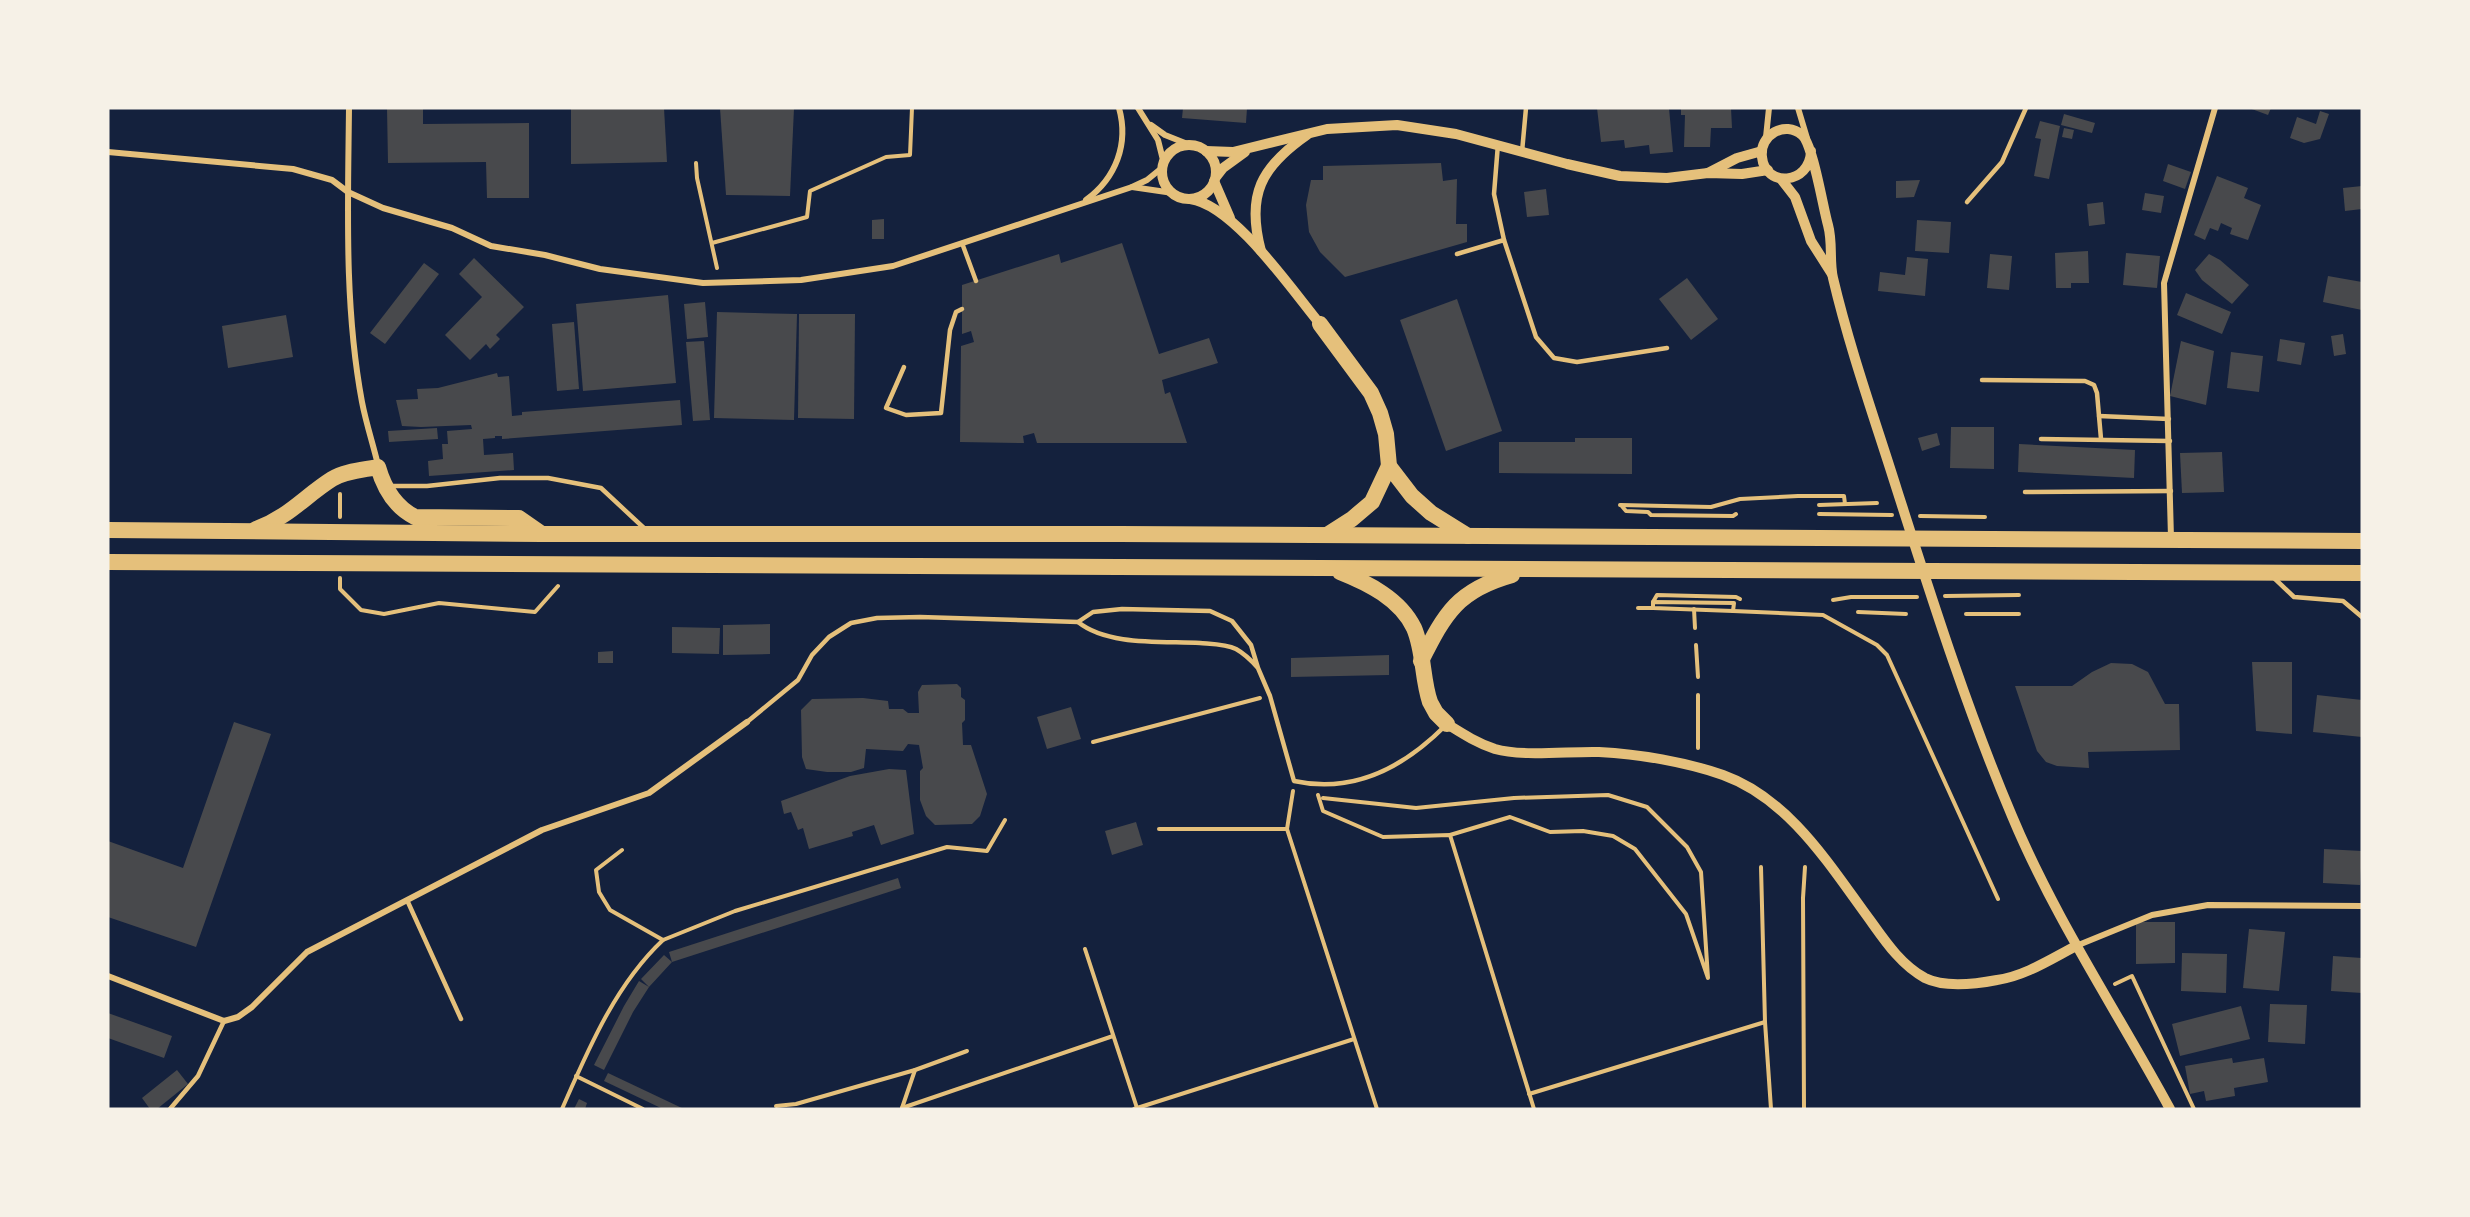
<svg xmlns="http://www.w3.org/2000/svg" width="2470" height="1217" font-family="Overpass,sans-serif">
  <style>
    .building { fill: #48494c }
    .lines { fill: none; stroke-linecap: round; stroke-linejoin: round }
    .path { stroke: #e5c07b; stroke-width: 4 }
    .service { stroke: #e5c07b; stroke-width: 4.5 }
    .minor { stroke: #e5c07b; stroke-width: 6 }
    .tertiary { stroke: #e5c07b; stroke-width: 10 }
    .trunk { stroke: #e5c07b; stroke-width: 16 }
  </style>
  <rect width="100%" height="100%" fill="#14213d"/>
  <!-- building -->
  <g class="building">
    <polygon points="387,108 423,108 423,124 529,123 529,198 487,198 486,162 388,163"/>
    <polygon points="571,108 664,108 667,162 571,164"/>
    <polygon points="720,108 794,108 790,196 726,195"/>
    <polygon points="1183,108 1247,108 1246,123 1182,118"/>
    <polygon points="1597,108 1669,108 1673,152 1650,154 1649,145 1625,148 1624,140 1601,142"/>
    <polygon points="1681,108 1731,108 1732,128 1711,128 1710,147 1684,147 1685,115 1681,115"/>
    <polygon points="2249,108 2271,108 2268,115"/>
    <polygon points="2320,111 2329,114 2320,139 2304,143 2290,138 2297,117 2316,124"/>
    <polygon points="2064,114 2095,123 2092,133 2061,125"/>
    <polygon points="2040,121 2060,126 2049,179 2034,176 2041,139 2035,138"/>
    <polygon points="2064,128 2074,130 2072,139 2062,137"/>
    <polygon points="1441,163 1443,181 1457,179 1456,224 1467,224 1467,242 1345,277 1320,252 1309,232 1306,205 1311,180 1323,180 1323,166"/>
    <polygon points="2168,164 2191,172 2185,189 2163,181"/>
    <polygon points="2217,176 2248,188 2244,198 2261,205 2248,240 2230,234 2232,228 2221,223 2218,231 2210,228 2205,240 2194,235"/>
    <polygon points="1920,180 1914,197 1896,198 1896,181"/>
    <polygon points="2362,186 2362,209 2345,211 2343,188"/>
    <polygon points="1546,189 1549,215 1527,217 1524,192"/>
    <polygon points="2145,193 2164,196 2161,213 2142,210"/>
    <polygon points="2103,202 2105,224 2089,226 2087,204"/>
    <polygon points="884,219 884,239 872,239 872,220"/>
    <polygon points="1917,220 1951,222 1949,253 1915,251"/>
    <polygon points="1122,243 1159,354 1209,338 1218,363 1162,380 1165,394 1170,392 1187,443 1037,443 1034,433 1023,436 1024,443 960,442 961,346 974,342 971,331 962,334 962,285 1059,254 1061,263"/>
    <polygon points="2088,251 2089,283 2071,283 2071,288 2056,288 2055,253"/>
    <polygon points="2126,253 2160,256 2157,288 2123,285"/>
    <polygon points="1990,254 2012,256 2009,290 1987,288"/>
    <polygon points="2209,254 2220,260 2249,285 2232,304 2202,280 2195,270"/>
    <polygon points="1907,257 1928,259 1925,296 1878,291 1880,272 1905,275"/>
    <polygon points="474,258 524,307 496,335 500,339 490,349 486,344 470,360 445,335 482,297 459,274"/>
    <polygon points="424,263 439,274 385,344 370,333"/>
    <polygon points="2328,276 2362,282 2362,310 2323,302"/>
    <polygon points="1687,278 1718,319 1691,340 1659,299"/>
    <polygon points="2186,293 2231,312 2222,334 2177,315"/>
    <polygon points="668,295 676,383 583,391 576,304"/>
    <polygon points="1457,299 1502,431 1446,451 1400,320"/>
    <polygon points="705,302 708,337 687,339 684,304"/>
    <polygon points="717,312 797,314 794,420 714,418"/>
    <polygon points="799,314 855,314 854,419 798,418"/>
    <polygon points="286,315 293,357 228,368 222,326"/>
    <polygon points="574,322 579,389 557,391 552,324"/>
    <polygon points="2343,334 2346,354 2334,356 2331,336"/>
    <polygon points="2280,339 2305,343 2301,365 2277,361"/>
    <polygon points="704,341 710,420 693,421 686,342"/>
    <polygon points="2181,341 2214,351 2206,405 2170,396"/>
    <polygon points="2231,352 2263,356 2259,392 2227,388"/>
    <polygon points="497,373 498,377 509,376 512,416 522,415 522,412 680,400 682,425 502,439 502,436 495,436 495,438 483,439 484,455 513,453 514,470 429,476 428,461 443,459 442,444 448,444 447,431 472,429 471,425 421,427 402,426 396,400 418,399 417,389 438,388"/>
    <polygon points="1951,427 1994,427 1994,469 1950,468"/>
    <polygon points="437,428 438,439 389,442 388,431"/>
    <polygon points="1937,433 1940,445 1922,451 1918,438"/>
    <polygon points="1575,438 1632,438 1632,474 1499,473 1499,442 1575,442"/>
    <polygon points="2019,444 2135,450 2134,478 2018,472"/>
    <polygon points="2222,452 2224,492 2182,493 2180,453"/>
    <polygon points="770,624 770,654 723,655 723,625"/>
    <polygon points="672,627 720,628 719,654 672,653"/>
    <polygon points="613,651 613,663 598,663 598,652"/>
    <polygon points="1389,655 1389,675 1291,677 1291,658"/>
    <polygon points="2252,662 2292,662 2292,734 2256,731"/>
    <polygon points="2111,663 2132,664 2148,672 2165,704 2179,704 2180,750 2088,752 2089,768 2057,766 2046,762 2037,751 2015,686 2072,686 2092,672"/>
    <polygon points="957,684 961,688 961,697 965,700 965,720 962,723 963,745 971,745 987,794 980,816 972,824 935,825 926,816 920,800 920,771 923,768 919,745 908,744 903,751 866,749 864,768 851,772 827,772 806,769 802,757 801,710 812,699 863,698 888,701 889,709 903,709 908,713 919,713 918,692 922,685"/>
    <polygon points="2317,695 2362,700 2362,737 2313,732"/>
    <polygon points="1071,707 1081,739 1047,749 1037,717"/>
    <polygon points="234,722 271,734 196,947 108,917 108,841 183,868"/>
    <polygon points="889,769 906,770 914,834 881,845 874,825 852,832 853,836 809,849 803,828 798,830 791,812 784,814 781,801 850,776"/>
    <polygon points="1136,822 1143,845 1112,855 1105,831"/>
    <polygon points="2324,849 2362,851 2360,885 2323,883"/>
    <polygon points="898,878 901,888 672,962 669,952"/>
    <polygon points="2136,922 2175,922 2175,963 2136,964"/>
    <polygon points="2249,929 2285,932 2279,991 2243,988"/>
    <polygon points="2182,953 2227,954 2226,993 2181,991"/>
    <polygon points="664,955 672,962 649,987 633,1012 604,1070 594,1065 624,1006 639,981 649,987 641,979"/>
    <polygon points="2333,956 2362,958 2362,993 2331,991"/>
    <polygon points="2270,1004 2307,1005 2305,1044 2268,1042"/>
    <polygon points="2241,1006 2250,1039 2180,1056 2172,1024"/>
    <polygon points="108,1013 172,1036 164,1058 108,1038"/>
    <polygon points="2232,1058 2233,1063 2264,1058 2268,1082 2234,1088 2235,1096 2206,1101 2204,1091 2190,1094 2185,1066"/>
    <polygon points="177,1070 188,1084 157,1109 150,1109 142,1098"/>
    <polygon points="608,1073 684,1109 663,1109 604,1081"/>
    <polygon points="579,1099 587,1103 585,1109 574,1109"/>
  </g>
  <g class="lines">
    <!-- path -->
    <g class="path">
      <polyline points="696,163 697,178 717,268"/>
      <polyline points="712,243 807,217 810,191 886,157 910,155 912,108"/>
      <polyline points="340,494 340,517"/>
      <polyline points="1620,505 1711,507 1740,499 1798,496 1844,496 1845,504"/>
      <polyline points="1621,505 1626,511 1648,512 1651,515 1733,516 1736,514"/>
      <polyline points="1819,505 1877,503"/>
      <polyline points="1819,514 1892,515"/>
      <polyline points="1920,516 1985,517"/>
      <polyline points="340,578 340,589 361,610 384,614 439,603 535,612 558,586"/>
      <polyline points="1945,596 2019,595"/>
      <polyline points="1833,600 1851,597 1917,597"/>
      <polygon points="1653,602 1734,603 1733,611 1653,608"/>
      <polyline points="1653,602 1657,595 1736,597 1740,599"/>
      <polyline points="1638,608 1653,608"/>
      <polyline points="1694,609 1695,628"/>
      <polyline points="1733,611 1823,615 1877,645 1887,655 1998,899"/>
      <polyline points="1858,612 1906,614"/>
      <polyline points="1966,614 2019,614"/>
      <polyline points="1696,645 1698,677"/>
      <polyline points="1698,695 1698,748"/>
      <polyline points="1093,742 1260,698"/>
      <polyline points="1293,791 1287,829 1377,1109"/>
      <polyline points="1318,795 1323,811 1383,837 1450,835 1534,1109"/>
      <polyline points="1323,798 1416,808 1514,798 1608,795 1647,807 1687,847 1701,872 1708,978 1686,914 1635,849 1613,836 1583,831 1550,832 1510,817 1450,835"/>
      <polyline points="1159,829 1287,829"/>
      <polyline points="622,850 596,870 599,892 610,910 663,940 735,911 947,847 987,851 1005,820"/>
      <polyline points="1761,867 1765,1022 1771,1109"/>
      <polyline points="1085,949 1137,1108"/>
      <polyline points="2115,984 2132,976 2194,1109"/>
      <polyline points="576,1076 643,1109"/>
      <polyline points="1529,1094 1765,1022"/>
      <polyline points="776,1106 796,1104 915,1070"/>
      <polyline points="902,1108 1113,1036"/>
      <polyline points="902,1108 915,1070 967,1051"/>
      <path d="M562,1109C588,1050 615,985 663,940"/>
      <polyline points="1134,1109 1354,1039"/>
      <polyline points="1804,1109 1803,898 1805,867"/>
    </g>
    <!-- service -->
    <g class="service">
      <polyline points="1498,144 1494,194 1504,240"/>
      <polyline points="1522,152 1526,108"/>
      <polyline points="1967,202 2002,162 2026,108"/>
      <polyline points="962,243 976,281"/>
      <polyline points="1457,254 1504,240 1536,337 1554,358 1577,362 1667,348"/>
      <polyline points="904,367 886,408 906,415 941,413 950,330 956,312 962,309"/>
      <polyline points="1982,380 2085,381 2094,385 2097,393 2101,439"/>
      <polyline points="2099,416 2169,419"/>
      <polyline points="2041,439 2170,441"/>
      <polyline points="389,486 427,486 500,478 548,478 601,488 645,529"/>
      <polyline points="2025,492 2171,491"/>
      <polyline points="2273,577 2294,597 2343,601 2362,617"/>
      <path d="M1258,668C1251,660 1245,654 1236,649C1226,644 1211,644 1200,643C1162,641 1108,646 1078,622L1093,612L1122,609L1210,611L1232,621L1251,645L1258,668L1270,696L1294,781C1353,794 1404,767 1445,726"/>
      <polyline points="747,722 798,680 812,655 829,637 851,623 877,618 920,617 1078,622"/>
      <polyline points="407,900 461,1019"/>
      <polyline points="170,1109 198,1076 224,1021"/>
    </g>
    <!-- minor -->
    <g class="minor">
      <path d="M349,108C348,205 344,306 362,402C366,423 373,444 378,465"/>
      <polyline points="1138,108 1158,140 1164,164"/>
      <polyline points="1798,108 1807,138"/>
      <polyline points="1151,125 1165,135 1190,145"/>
      <polyline points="1766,137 1769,108"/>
      <polyline points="108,152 293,169 332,180 348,192 383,208 452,228 491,246 545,255 600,269 703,283 801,280 893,266 1132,187 1147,180 1163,167"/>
      <polyline points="1132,187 1173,193"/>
      <path d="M1086,200C1116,178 1129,144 1119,108"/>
      <polyline points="2171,538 2164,283 2215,108"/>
      <polyline points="2076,946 2152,915 2208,905 2362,906"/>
      <polyline points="108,976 224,1021 238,1017 252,1007 307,952 542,830 649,793 747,722"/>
    </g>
    <!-- tertiary -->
    <g class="tertiary">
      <circle cx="1189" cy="172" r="27"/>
      <polyline points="1206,151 1233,152 1327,129 1397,125 1456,134 1567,164 1620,176 1667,178 1708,173 1742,174 1768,170"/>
      <path d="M1811,151C1810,185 1765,188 1762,157C1759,135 1785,120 1802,135C1813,144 1823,208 1828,225C1833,243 1829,261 1833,278C1850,350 1875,420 1897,490C1932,599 1967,710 2012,816C2055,919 2117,1011 2170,1109"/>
      <polyline points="1708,173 1737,158 1762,151"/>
      <polyline points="1216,177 1223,168 1245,152"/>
      <polyline points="1781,179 1795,197 1811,241 1832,274"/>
      <polyline points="1214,181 1230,218"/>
      <path d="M1190,199C1234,205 1291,289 1320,324"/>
      <path d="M1261,251C1246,195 1261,167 1307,135"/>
      <path d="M1447,724C1463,734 1477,743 1495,749C1522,757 1570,751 1599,752C1639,754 1686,762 1723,775C1790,799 1830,866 1870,920C1885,941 1901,965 1925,978C1945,988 1976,984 1997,980C2025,976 2051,959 2076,946"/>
    </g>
    <!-- trunk -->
    <g class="trunk">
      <polyline points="1320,324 1371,393 1380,413 1386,434 1389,466 1412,496 1431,513 1468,536"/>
      <path d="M256,529C289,517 305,496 332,479C345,471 363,470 378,467C384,488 395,507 415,517L519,518L542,534"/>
      <polyline points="108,530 542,534 1119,534 2362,541"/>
      <polyline points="1327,535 1352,519 1372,502 1389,466"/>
      <polyline points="108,562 2362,573"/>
      <path d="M1340,572C1368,583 1400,599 1414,628C1424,651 1422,679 1430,702L1436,713L1447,724"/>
      <path d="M1421,661C1445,613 1458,590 1512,575"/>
    </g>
  </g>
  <!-- border -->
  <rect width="2470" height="1217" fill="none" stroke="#f6f1e7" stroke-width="219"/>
</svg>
